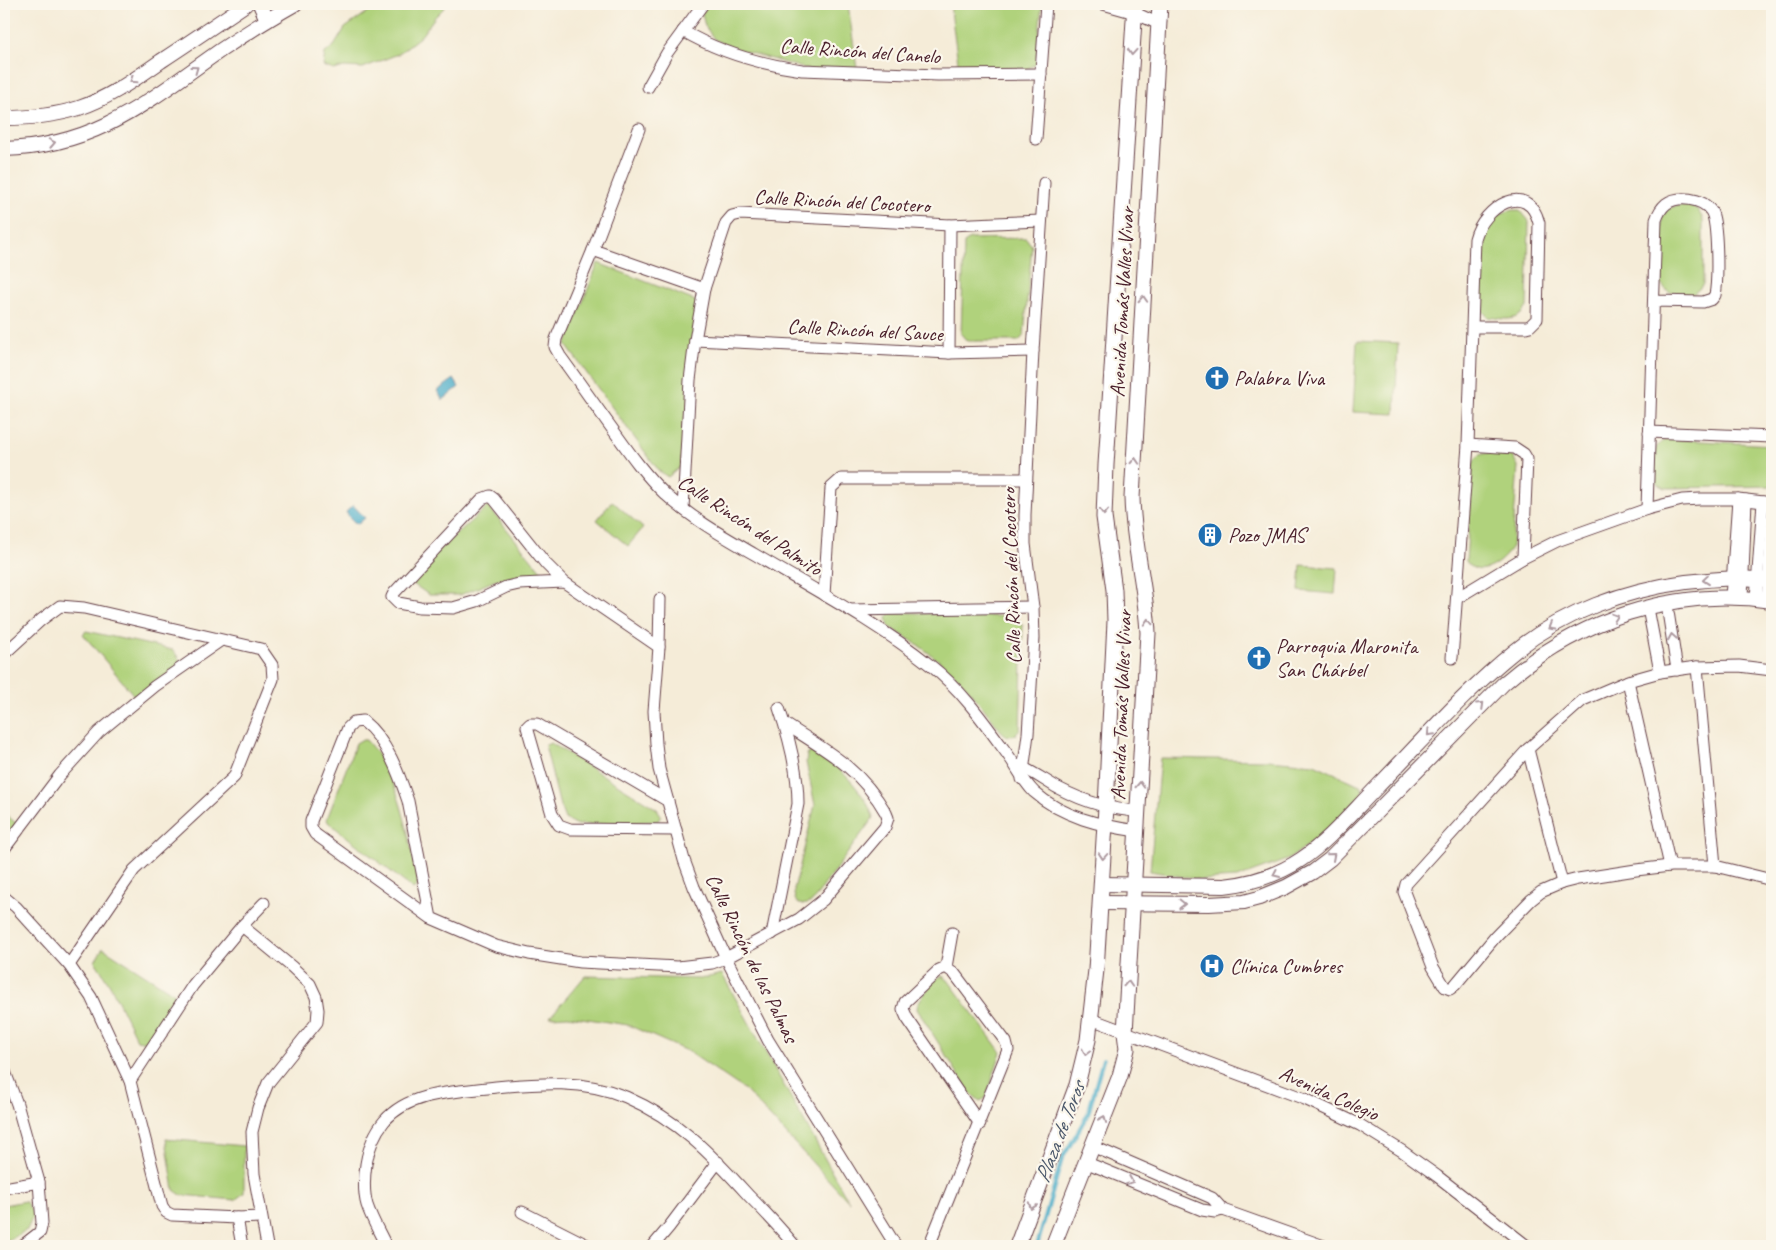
<svg xmlns="http://www.w3.org/2000/svg" width="1776" height="1250" font-family="Caveat,sans-serif">
  <style>
    .green { fill: #b0d27b; stroke: #7d7853 }
    .water { fill: #49acc8; stroke: #4a667a }
    .lines { fill: none; stroke-linecap: round; stroke-linejoin: round }
    .stream { stroke: #49acc8; stroke-width: 4 }
    .minor-casing { stroke: #643e45; stroke-width: 13 }
    .tertiary-casing { stroke: #643e45; stroke-width: 16 }
    .secondary-casing { stroke: #643e45; stroke-width: 17 }
    .minor { stroke: #fff; stroke-width: 11 }
    .tertiary { stroke: #fff; stroke-width: 14 }
    .secondary { stroke: #fff; stroke-width: 15 }
    .oneway { stroke: #ae9aa0 }
    .labels { text-anchor: middle; stroke-width: 4.5; stroke-linejoin: round; paint-order: stroke }
    .street-label { font-size: 21px; fill: #4a1f2b; stroke: #fbf7ec }
    .poi-label { font-size: 21px; fill: #4a1f2b; stroke: #fbf7ec; text-anchor: start }
    .water-label { font-size: 22px; font-style: italic; fill: #4a576a; stroke: #fbf7ec }
  </style>
  <rect width="100%" height="100%" fill="#fbf7ec"/>
  <filter id="ink" filterUnits="userSpaceOnUse"><feTurbulence type="fractalNoise" baseFrequency=".02" numOctaves="2"/><feDisplacementMap in="SourceGraphic" scale="10" xChannelSelector="R" yChannelSelector="G"/><feConvolveMatrix kernelMatrix="1 2 1 2 8 2 1 2 1" color-interpolation-filters="sRGB"/></filter>
  <filter id="wash" filterUnits="userSpaceOnUse"><feTurbulence type="fractalNoise" baseFrequency=".0096" numOctaves="4" result="noise"/><feDisplacementMap in="SourceGraphic" scale="20" xChannelSelector="R" yChannelSelector="G"/><feGaussianBlur stdDeviation="1.12" result="paint"/><feColorMatrix in="noise" values="0 0 0 0 0 0 0 0 0 0 0 0 0 0 0 0 0 1.4 0 .05"/><feComposite in="paint" operator="in"/></filter>
  <g filter="url(#wash)">
    <rect width="100%" height="100%" fill="#f5ecd8"/>
    <!-- green -->
    <g class="green">
      <polygon points="379,4 448,4 435,17 421,36 398,54 363,68 344,67 334,70 323,66 325,53 334,46 345,28"/>
      <polygon points="708,4 848,4 857,69 813,71 733,48 714,39 705,26 702,14"/>
      <polygon points="950,4 1042,4 1036,64 1025,70 959,70"/>
      <path d="M1688,205L1697,209L1703,219V284L1699,289L1692,295L1668,292L1660,282L1662,217C1668,205 1676,206 1688,205Z"/>
      <path d="M1514,210H1520L1529,221L1527,307C1517,323 1504,319 1488,317L1480,308L1478,300C1479,276 1476,238 1492,219C1497,214 1507,211 1514,210Z"/>
      <polygon points="1026,238 1032,246 1024,335 1019,341 967,341 961,334 964,243 970,239"/>
      <polygon points="598,263 698,302 700,311 680,467 668,477 659,471 566,345"/>
      <polygon points="1357,341 1398,343 1395,414 1353,412"/>
      <path d="M1666,439L1772,445V486L1665,488L1658,484L1652,477C1653,461 1650,448 1666,439Z"/>
      <path d="M1503,452L1513,457L1518,466L1512,547C1503,562 1479,581 1466,561L1473,463C1478,451 1491,453 1503,452Z"/>
      <polygon points="612,501 643,528 628,546 597,520"/>
      <polygon points="488,506 545,576 520,575 494,581 460,595 429,595 406,579"/>
      <polygon points="1301,565 1337,568 1335,594 1299,591"/>
      <path d="M892,612L1016,617L1023,625L1020,730L1015,735L1007,736L1001,731C991,718 981,704 970,691C948,665 919,644 889,627L887,617Z"/>
      <polygon points="86,631 173,650 180,660 176,669 136,698 83,634"/>
      <path d="M361,740H366C402,779 407,834 419,884L413,889L328,822L327,819L356,743Z"/>
      <polygon points="551,743 657,809 661,815 658,821 577,825 565,819 560,806 545,745"/>
      <path d="M812,752C835,760 867,794 873,818L812,902C798,908 794,903 794,889L815,805L806,762L807,754Z"/>
      <polygon points="1160,758 1268,760 1314,764 1362,786 1363,796 1329,829 1289,859 1237,878 1201,880 1150,871"/>
      <polygon points="4,813 17,824 4,840"/>
      <polygon points="103,948 175,994 147,1042 137,1040 110,985 95,961"/>
      <polygon points="722,974 849,1202 745,1090 689,1052 628,1025 568,1016 550,1017 585,976 700,979"/>
      <polygon points="942,976 948,980 1001,1052 986,1098 980,1101 970,1093 917,1009 918,1003 934,980"/>
      <polygon points="166,1139 244,1146 244,1193 235,1200 181,1195 174,1190"/>
      <polygon points="25,1201 34,1214 27,1230 4,1242 4,1205"/>
    </g>
    <!-- water -->
    <g class="water">
      <polygon points="454,379 459,387 443,400 437,391"/>
      <polygon points="353,505 365,518 358,524 351,520 346,512"/>
    </g>
    <g class="lines">
      <!-- stream -->
      <polyline class="stream" points="1037,1246 1062,1159 1088,1114 1103,1059"/>
    </g>
  </g>
  <g filter="url(#ink)">
    <g class="lines">
      <defs>
        <g id="minor">
          <polyline points="1103,4 1135,13 1159,24"/>
          <path d="M683,31C719,52 760,64 802,70L938,75L1041,74"/>
          <polyline points="648,87 667,53 703,4"/>
          <path d="M639,129L593,250L556,339L555,347L560,356C579,382 597,408 616,434C631,455 646,476 665,494C691,518 723,536 754,554C813,589 876,622 930,665C962,690 984,722 1008,755C1017,767 1023,781 1034,792C1062,817 1102,826 1137,831"/>
          <polyline points="1036,139 1046,4"/>
          <polyline points="593,250 704,289"/>
          <polyline points="695,340 949,353 1033,351"/>
          <polyline points="949,353 950,225"/>
          <polyline points="1649,432 1772,437"/>
          <polyline points="1468,445 1515,448 1524,454 1527,459 1523,558"/>
          <polyline points="683,509 690,380 695,340 704,289 726,223 732,216 740,214 950,225 1041,221"/>
          <path d="M1647,509L1656,220C1658,214 1660,209 1666,204C1678,195 1702,198 1711,211C1718,222 1718,281 1715,295L1712,299L1703,302L1654,301"/>
          <polyline points="564,582 519,584 506,587 477,601 453,608 420,607 398,603 392,597 394,593 482,499 490,496 494,499 546,564 564,582 659,647"/>
          <polyline points="824,595 831,488 841,479 1026,479"/>
          <polyline points="1457,598 1523,558 1557,541 1647,509 1682,500 1700,499 1738,499 1772,503"/>
          <polyline points="1731,598 1738,499"/>
          <polyline points="1742,598 1746,500"/>
          <polyline points="660,599 659,647 654,711 656,744 659,769 684,860 694,887 726,958 768,1040 896,1246"/>
          <polyline points="1756,599 1763,502"/>
          <polyline points="1767,600 1772,519"/>
          <polyline points="1667,605 1677,670"/>
          <polyline points="1648,608 1660,672"/>
          <polyline points="849,610 1033,607"/>
          <polyline points="4,654 41,620 60,606 84,608 261,649 272,665 273,679 234,777 134,870 69,965"/>
          <path d="M1452,658L1468,445L1475,239C1483,207 1528,179 1539,223L1537,319L1530,326L1526,327H1472"/>
          <polyline points="1697,667 1715,866"/>
          <polyline points="1772,670 1739,666 1697,667 1660,672 1628,681 1583,700 1528,749 1406,884 1404,892 1433,967 1445,987 1450,989 1455,985 1496,936 1531,900 1541,892 1562,883 1578,879 1636,870 1670,866 1715,866 1772,880"/>
          <polyline points="1628,681 1670,866"/>
          <polyline points="1528,749 1562,883"/>
          <path d="M1017,765C1032,771 1044,780 1058,788C1083,801 1110,810 1139,811"/>
          <polyline points="1022,779 1028,734 1034,638 1033,607 1025,544 1025,515 1033,351 1044,183"/>
          <polyline points="668,801 537,724 530,724 527,727 552,814 559,825 570,829 676,830"/>
          <polyline points="4,849 60,775 99,732 155,686 220,641"/>
          <polyline points="4,897 16,907 69,965 91,997 130,1081 162,1206 166,1212 172,1215 237,1218 261,1217"/>
          <path d="M431,918L408,801C399,774 387,740 363,721L354,722L348,728L311,821V827L315,834L431,918L496,946L529,954L580,962L678,967L712,963L726,958L799,919L823,900L885,827L888,818L886,813C861,769 826,750 785,724"/>
          <polyline points="242,926 292,967 310,984 316,997 318,1010 317,1022 268,1083 258,1108 252,1132 254,1174 267,1246"/>
          <path d="M772,934L798,804C798,773 789,737 779,708"/>
          <polyline points="946,967 939,970 905,1002 903,1009 907,1018 980,1124"/>
          <polyline points="946,967 952,933"/>
          <polyline points="1091,1019 1305,1099 1360,1125 1402,1151 1437,1176 1527,1246"/>
          <polyline points="4,1069 17,1104 39,1182 42,1223 40,1232 22,1246"/>
          <polyline points="130,1081 193,985 242,926 264,903"/>
          <polyline points="1085,1162 1202,1210 1215,1212 1223,1210 1212,1198 1092,1146"/>
          <polyline points="4,1188 39,1182"/>
          <polyline points="1223,1210 1324,1246"/>
          <polyline points="522,1212 589,1246"/>
          <polyline points="237,1218 242,1246"/>
          <path d="M386,1246C380,1233 372,1220 367,1205C363,1191 364,1178 366,1164C372,1129 389,1107 425,1097C448,1091 472,1090 496,1087C540,1083 584,1079 626,1097C679,1120 711,1154 749,1196C765,1212 781,1229 795,1246"/>
          <polyline points="653,1246 669,1227 718,1162"/>
          <polyline points="929,1246 1008,1050 1006,1042 954,973 946,967"/>
        </g>
        <g id="tertiary">
          <polyline points="260,4 267,20"/>
          <path d="M4,118C29,118 54,116 79,108C109,98 135,79 161,61C190,42 218,23 246,4"/>
          <path d="M4,149C98,146 148,101 221,50C245,34 270,18 295,4"/>
          <path d="M1101,884L1224,886C1301,878 1328,837 1378,786C1423,740 1465,691 1515,651C1564,612 1625,590 1686,582C1714,579 1744,576 1772,581"/>
          <path d="M1100,903L1209,904L1244,902L1259,898L1286,887L1313,872L1330,859L1503,684C1577,620 1674,586 1772,601"/>
        </g>
        <g id="secondary">
          <polyline points="1017,1246 1077,1085 1088,1040 1096,970 1106,807 1115,621 1114,590 1104,517 1106,465 1135,4"/>
          <path d="M1053,1246L1120,1076L1127,1049L1125,1033L1148,633C1146,588 1133,544 1132,498L1160,4"/>
        </g>
      </defs>
      <!-- minor casing -->
      <use href="#minor" class="minor-casing"/>
      <!-- tertiary casing -->
      <use href="#tertiary" class="tertiary-casing"/>
      <!-- secondary casing -->
      <use href="#secondary" class="secondary-casing"/>
      <!-- minor -->
      <use href="#minor" class="minor"/>
      <!-- tertiary -->
      <use href="#tertiary" class="tertiary"/>
      <!-- secondary -->
      <use href="#secondary" class="secondary"/>
    </g>
    <!-- one-way arrows -->
    <defs><path id="oneway-chevron" d="M-2-3.5L2.5 0L-2 3.5" fill="none" stroke-width="1.6" stroke-linecap="round" stroke-linejoin="round" transform="scale(1.25)"/></defs>
    <g class="oneway">
      <use href="#oneway-chevron" transform="translate(1132 52) rotate(94)"/>
      <use href="#oneway-chevron" transform="translate(195 69) rotate(-36)"/>
      <use href="#oneway-chevron" transform="translate(133 80) rotate(147)"/>
      <use href="#oneway-chevron" transform="translate(52 143) rotate(-11)"/>
      <use href="#oneway-chevron" transform="translate(1143 299) rotate(-87)"/>
      <use href="#oneway-chevron" transform="translate(1135 461) rotate(-87)"/>
      <use href="#oneway-chevron" transform="translate(1104 512) rotate(91)"/>
      <use href="#oneway-chevron" transform="translate(1706 580) rotate(174)"/>
      <use href="#oneway-chevron" transform="translate(1615 617) rotate(-19)"/>
      <use href="#oneway-chevron" transform="translate(1148 622) rotate(-93)"/>
      <use href="#oneway-chevron" transform="translate(1552 627) rotate(150)"/>
      <use href="#oneway-chevron" transform="translate(1672 637) rotate(-100)"/>
      <use href="#oneway-chevron" transform="translate(1481 705) rotate(-44)"/>
      <use href="#oneway-chevron" transform="translate(1430 733) rotate(133)"/>
      <use href="#oneway-chevron" transform="translate(1140 785) rotate(-87)"/>
      <use href="#oneway-chevron" transform="translate(1103 856) rotate(94)"/>
      <use href="#oneway-chevron" transform="translate(1332 856) rotate(-41)"/>
      <use href="#oneway-chevron" transform="translate(1276 874) rotate(156)"/>
      <use href="#oneway-chevron" transform="translate(1182 904) rotate(1)"/>
      <use href="#oneway-chevron" transform="translate(1128 984) rotate(-87)"/>
      <use href="#oneway-chevron" transform="translate(1086 1052) rotate(102)"/>
      <use href="#oneway-chevron" transform="translate(1103 1119) rotate(-68)"/>
      <use href="#oneway-chevron" transform="translate(1130 1181) rotate(22)"/>
      <use href="#oneway-chevron" transform="translate(1032 1206) rotate(110)"/>
    </g>
  </g>
  <!-- icons -->
  <defs>
    <symbol id="church-disc" viewBox="-11 -11 22 22"><circle r="9.5" fill="#1f6fb2" stroke="#fbf7ec"/><path d="M-1.2-6h2.4v3.5h3.3v2.4h-3.3V6h-2.4V-.1h-3.3v-2.4h3.3Z" fill="#fff"/></symbol>
    <symbol id="building-disc" viewBox="-11 -11 22 22"><circle r="9.5" fill="#1f6fb2" stroke="#fbf7ec"/><path d="M-4-6H4V6H1V3H-1V6H-4ZM-2.5-4.3h1.7v1.8h-1.7ZM.8-4.3h1.7v1.8H.8ZM-2.5-1h1.7V.8h-1.7ZM.8-1h1.7V.8H.8Z" fill="#fff"/></symbol>
    <symbol id="hospital-disc" viewBox="-11 -11 22 22"><circle r="9.5" fill="#1f6fb2" stroke="#fbf7ec"/><path d="M-5-5h3v3.5h4V-5h3V5h-3V1.5h-4V5h-3Z" fill="#fff"/></symbol>
  </defs>
  <g fill-rule="evenodd">
    <use href="#church-disc" x="1203" y="364" width="28" height="28"/>
    <use href="#building-disc" x="1196" y="521" width="28" height="28"/>
    <use href="#church-disc" x="1245" y="644" width="28" height="28"/>
    <use href="#hospital-disc" x="1198" y="952" width="28" height="28"/>
  </g>
  <g class="labels">
    <!-- street labels -->
    <g class="street-label">
      <text transform="translate(860 51) rotate(4)" y="7">Calle Rincón del Canelo</text>
      <text transform="translate(842 201) rotate(3)" y="7">Calle Rincón del Cocotero</text>
      <text transform="translate(1122 302) rotate(-87)" y="7">Avenida Tomás Valles Vivar</text>
      <text transform="translate(865 330) rotate(3)" y="7">Calle Rincón del Sauce</text>
      <text transform="translate(750 525) rotate(33)" y="7">Calle Rincón del Palmito</text>
      <text transform="translate(1011 576) rotate(-92)" y="7">Calle Rincón del Cocotero</text>
      <text transform="translate(1121 705) rotate(-88)" y="7">Avenida Tomás Valles Vivar</text>
      <text transform="translate(752 958) rotate(64)" y="7">Calle Rincón de las Palmas</text>
      <text transform="translate(1329 1093) rotate(24)" y="7">Avenida Colegio</text>
    </g>
    <!-- poi labels -->
    <g class="poi-label">
      <text x="1234" y="385">Palabra Viva</text>
      <text x="1228" y="542">Pozo JMAS</text>
      <text x="1276" y="653">Parroquia Maronita<tspan x="1276" dy="24">San Chárbel</tspan></text>
      <text x="1230" y="973">Clínica Cumbres</text>
    </g>
    <!-- water labels -->
    <g class="water-label">
      <text transform="translate(1059 1132) rotate(-69)" y="8">Plaza de Toros</text>
    </g>
  </g>
  <!-- margin -->
  <rect width="1776" height="1250" fill="none" stroke="#fbf7ec" stroke-width="20"/>
</svg>
